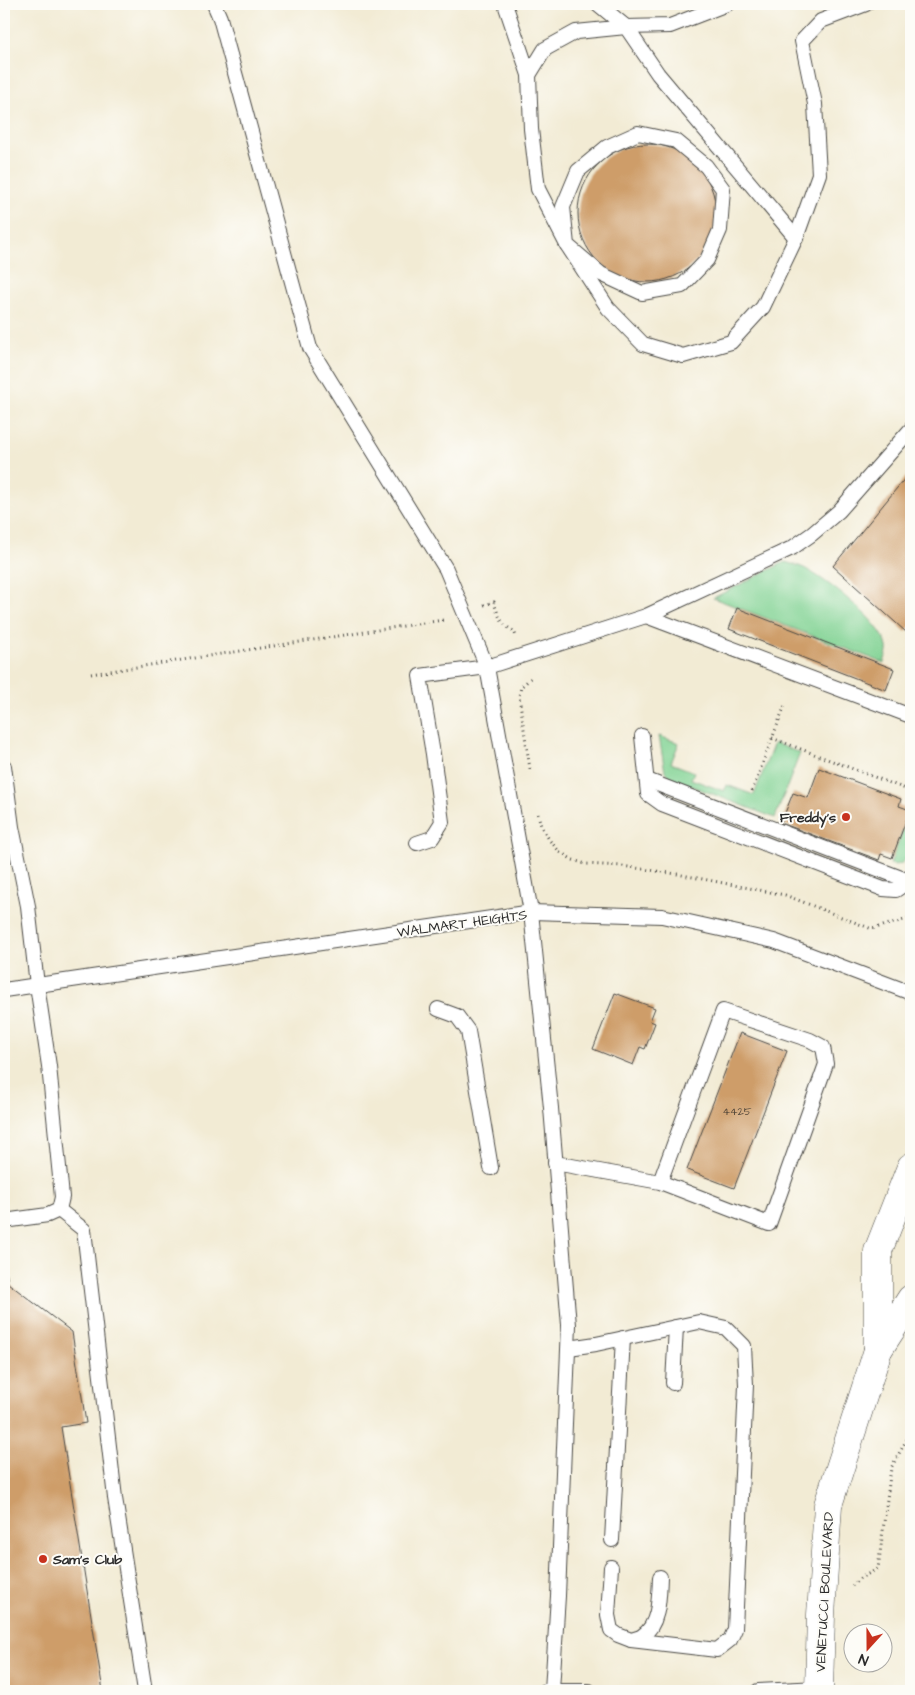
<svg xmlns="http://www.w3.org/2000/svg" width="915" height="1695" font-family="'Architects Daughter',sans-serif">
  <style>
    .green { fill: #82d394; stroke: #567f60 }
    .building { fill: #ce9d69 }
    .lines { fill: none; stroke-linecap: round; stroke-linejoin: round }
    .service-casing { stroke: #494844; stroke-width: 16 }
    .tertiary-casing { stroke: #494844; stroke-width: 29 }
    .path { stroke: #494844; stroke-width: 3; stroke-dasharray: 1 4; stroke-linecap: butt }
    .service { stroke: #fff; stroke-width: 14 }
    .tertiary { stroke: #fff; stroke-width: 28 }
    .poi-dot { fill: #c8321e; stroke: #fdfcf7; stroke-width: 2 }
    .labels { text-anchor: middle; stroke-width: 4; stroke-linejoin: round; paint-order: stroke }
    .number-label { font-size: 11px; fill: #54483a }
    .poi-label { font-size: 14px; font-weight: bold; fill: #2b2b2b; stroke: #fdfcf7; text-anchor: end }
    .street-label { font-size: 14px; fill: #2b2b2b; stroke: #fdfcf7 }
  </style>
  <rect width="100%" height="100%" fill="#fdfcf7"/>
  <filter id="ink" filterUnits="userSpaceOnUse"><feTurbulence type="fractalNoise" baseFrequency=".02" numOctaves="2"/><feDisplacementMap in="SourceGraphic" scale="10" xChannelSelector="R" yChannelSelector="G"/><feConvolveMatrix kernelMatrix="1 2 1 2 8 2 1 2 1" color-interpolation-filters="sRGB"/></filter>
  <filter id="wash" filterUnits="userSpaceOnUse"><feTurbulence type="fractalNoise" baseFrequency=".0096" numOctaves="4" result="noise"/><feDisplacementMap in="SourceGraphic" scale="20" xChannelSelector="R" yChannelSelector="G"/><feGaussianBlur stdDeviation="1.12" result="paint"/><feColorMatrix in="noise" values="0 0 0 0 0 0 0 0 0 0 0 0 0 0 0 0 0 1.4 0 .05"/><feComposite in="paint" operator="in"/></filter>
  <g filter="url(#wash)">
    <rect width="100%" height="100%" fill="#f2ebd4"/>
    <!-- green -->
    <g class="green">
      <path d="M785,562C791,564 798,565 804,568C825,579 884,623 887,647C888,653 885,658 884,663L713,598Z"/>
      <polygon points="659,736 679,743 671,763 694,772 691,779 724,791 727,785 754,795 774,743 800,753 775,818 671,778 665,772"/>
      <path d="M911,810C912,828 915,871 890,864Z"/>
    </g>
    <g id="blocks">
      <!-- building -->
      <g class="building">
        <circle cx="647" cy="213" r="69"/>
        <polygon points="911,471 911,626 906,632 833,566"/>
        <polygon points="737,608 894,669 886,690 729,629"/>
        <polygon points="819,768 901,799 899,806 910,810 892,858 881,854 879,860 781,823 793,793 808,798"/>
        <polygon points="615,993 655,1008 650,1021 655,1023 645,1049 640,1047 633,1065 593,1049"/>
        <polygon points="740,1033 787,1051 734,1188 687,1170"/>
        <polygon points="5,1264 8,1283 72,1332 86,1423 61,1427 103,1691 4,1691"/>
      </g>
    </g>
  </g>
  <g filter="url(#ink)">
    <use href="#blocks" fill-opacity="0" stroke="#494844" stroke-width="1"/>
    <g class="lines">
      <defs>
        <g id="service">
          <polyline points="214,4 220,18 310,348 446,569 487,667 531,912 551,1108 569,1325 558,1596 552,1690"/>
          <polyline points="505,4 529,75 531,129 538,189 567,245 608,308 643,344 683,356 731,342 763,307 796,238 819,174 815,104 802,41 821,21 866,4"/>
          <polyline points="598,4 626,27 670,26 727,4"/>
          <polyline points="529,75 545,49 576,32 626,27 658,74 796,238"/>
          <polygon points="638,133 676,141 706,166 723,189 720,230 707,260 682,286 642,293 601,274 567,245 563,207 578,171 607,147"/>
          <polyline points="646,616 908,715"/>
          <polyline points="642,736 648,794 662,804 883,889 896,890 909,881"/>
          <polyline points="4,766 12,827 28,906 37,985 49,1066 62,1197 59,1210 48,1215 4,1221"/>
          <polyline points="647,780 909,881"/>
          <polyline points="417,843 432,838 442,822 433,754 420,676 487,667 646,616 792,548 812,534 839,511 911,429"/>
          <polyline points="4,990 531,912 662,916 774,941 911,993"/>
          <polyline points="438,1009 457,1016 468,1031 491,1168"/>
          <polyline points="555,1163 660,1182 769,1224 826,1064 823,1047 810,1040 723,1011 660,1182"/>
          <polyline points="59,1210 84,1230 115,1498 145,1691"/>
          <polyline points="569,1348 596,1344 699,1322 726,1328 744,1346 746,1385 735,1629 730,1640 717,1650 631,1640"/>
          <polyline points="673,1383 676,1327"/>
          <polyline points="612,1540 623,1338"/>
          <path d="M611,1567L608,1615L611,1630L618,1635L631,1640C634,1639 639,1638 642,1636C660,1624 659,1596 660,1577"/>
          <polyline points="545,1691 589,1691"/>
          <polyline points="758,1691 819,1688"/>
        </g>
        <g id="tertiary">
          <polyline points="878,1350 878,1251 911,1167"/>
          <polyline points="819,1691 821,1615 828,1505 878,1350 911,1299"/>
        </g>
      </defs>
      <!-- service casing -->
      <use href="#service" class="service-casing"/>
      <!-- tertiary casing -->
      <use href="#tertiary" class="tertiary-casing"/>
      <!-- path -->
      <g class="path">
        <path d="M484,605L494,602C498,615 501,625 514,631L516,636"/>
        <polyline points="91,674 443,620"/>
        <polyline points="772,738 911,791"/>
        <polyline points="530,769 519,696 521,687 532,677"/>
        <polyline points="752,791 785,705"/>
        <polyline points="538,814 541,826 550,841 560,852 573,860 586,864 622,866 677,874 785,895 872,929 911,918"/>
        <polyline points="852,1586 860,1578 878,1569 891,1468 911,1432"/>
      </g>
      <!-- service -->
      <use href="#service" class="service"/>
      <!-- tertiary -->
      <use href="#tertiary" class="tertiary"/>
    </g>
  </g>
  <!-- markers -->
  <g class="poi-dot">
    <circle cx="846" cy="817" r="5"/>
    <circle cx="43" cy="1559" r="5"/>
  </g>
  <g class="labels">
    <!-- number labels -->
    <g class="number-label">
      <text x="737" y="1115">4425</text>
    </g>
    <!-- poi labels -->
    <g class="poi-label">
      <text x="836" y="822">Freddy's</text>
      <text x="53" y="1564" text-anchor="start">Sam's Club</text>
    </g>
    <!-- street labels -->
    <g class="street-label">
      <text transform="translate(462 923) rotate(-8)" y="5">WALMART HEIGHTS</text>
      <text transform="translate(824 1592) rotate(-87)" y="5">VENETUCCI BOULEVARD</text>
    </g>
  </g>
  <!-- margin -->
  <rect width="915" height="1695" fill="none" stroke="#fdfcf7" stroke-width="20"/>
  <!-- north arrow -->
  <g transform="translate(868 1648) rotate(201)"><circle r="24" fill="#fdfcf7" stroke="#a9a8a5"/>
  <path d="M0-4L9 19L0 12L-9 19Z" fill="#c8321e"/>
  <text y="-8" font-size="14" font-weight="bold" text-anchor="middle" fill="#2b2b2b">N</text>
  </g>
</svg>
